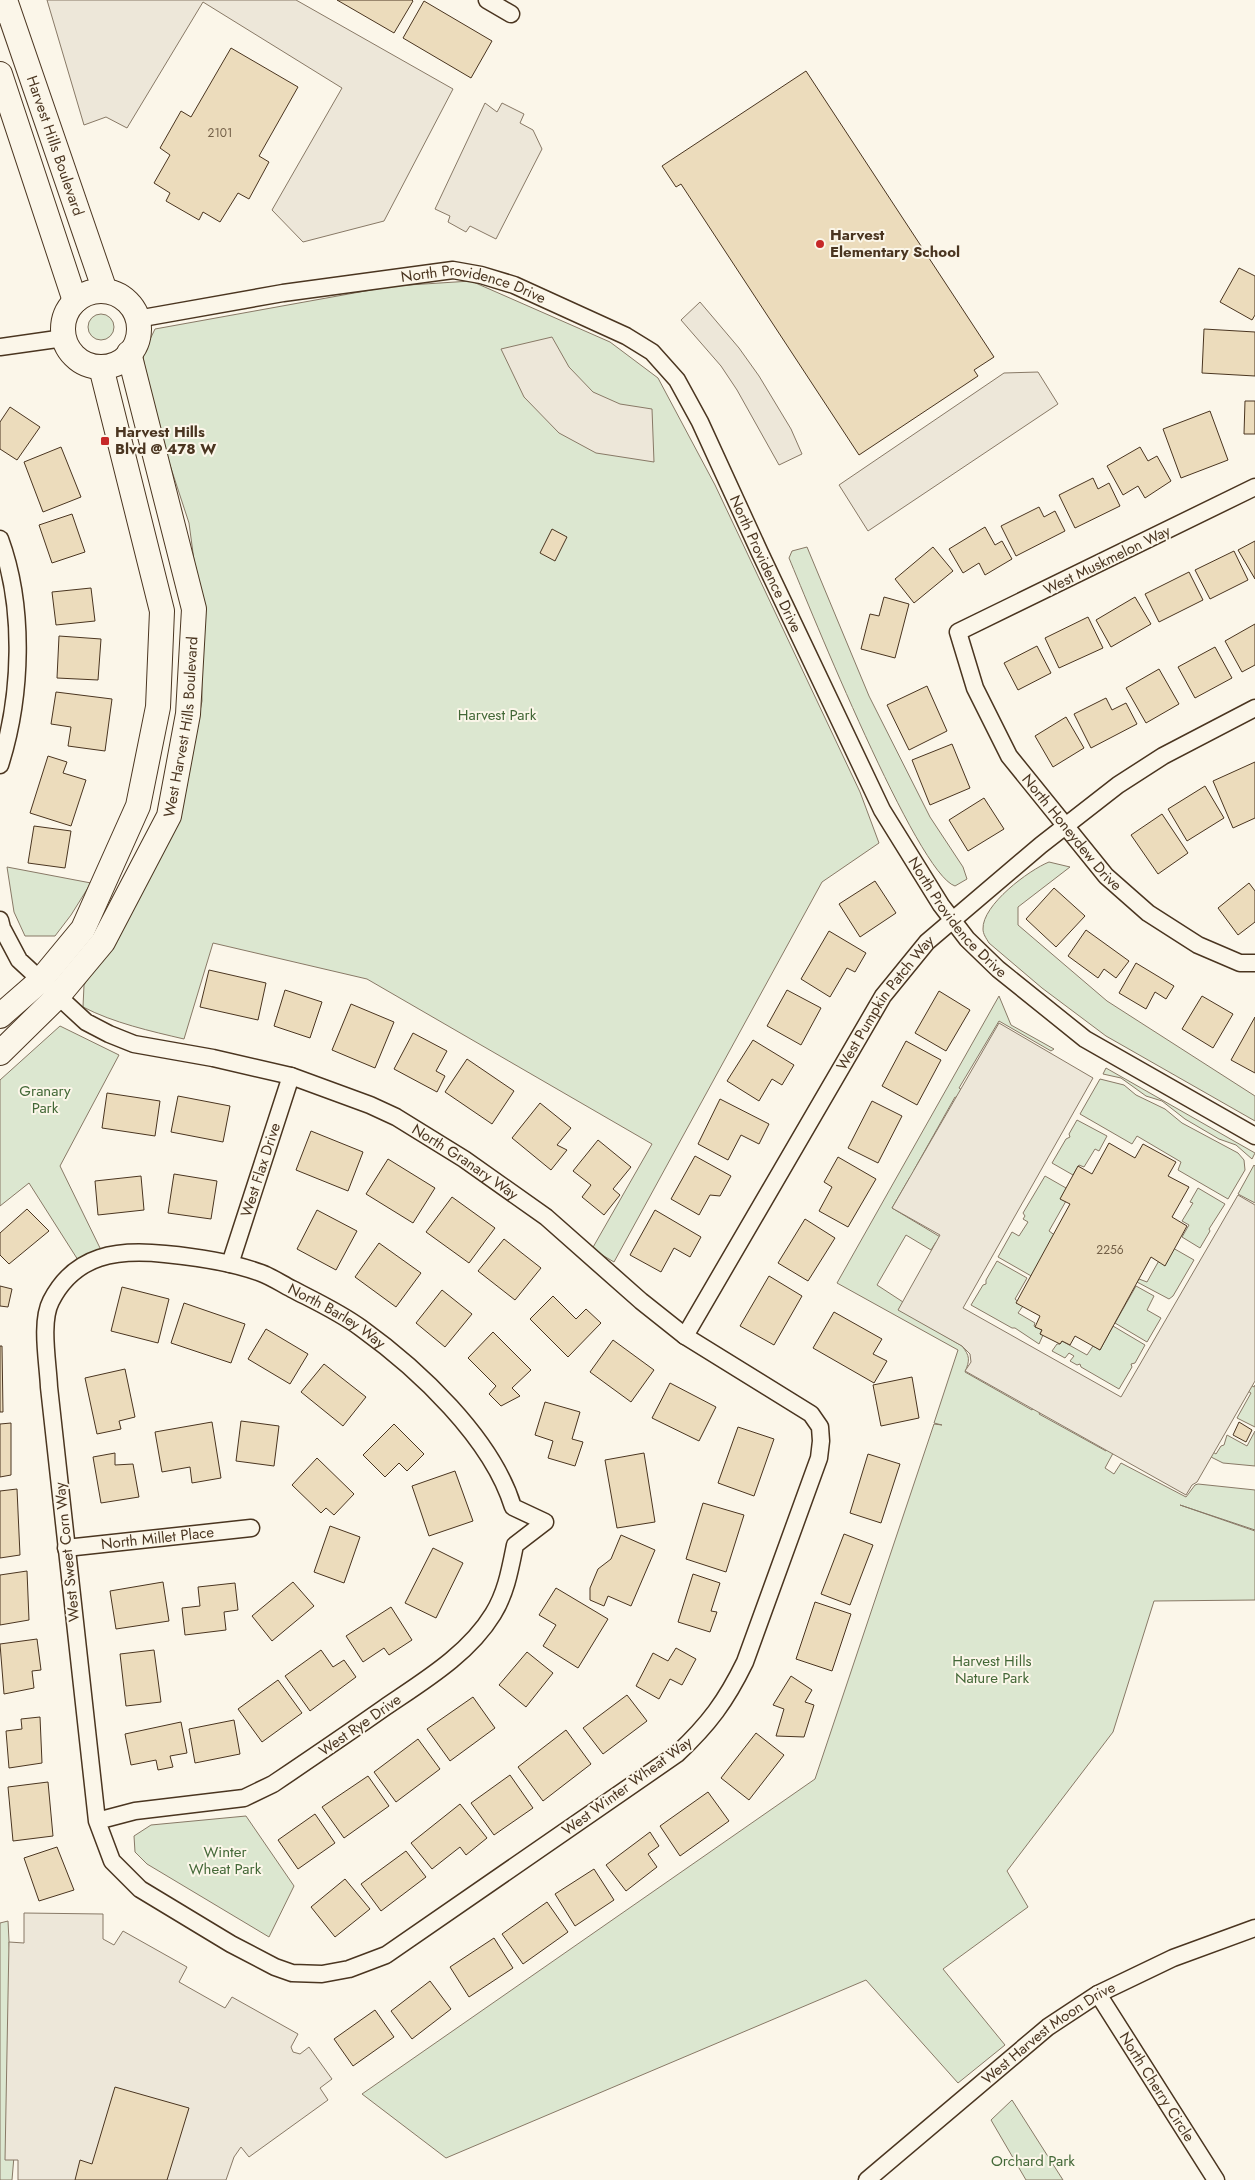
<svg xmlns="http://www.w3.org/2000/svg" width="1255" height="2180" font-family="Jost,sans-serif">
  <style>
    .green { fill: #dce7d0; stroke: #887966 }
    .parking { fill: #ede7d9; stroke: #887966 }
    .building { fill: #ecdcbc; stroke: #4a3520 }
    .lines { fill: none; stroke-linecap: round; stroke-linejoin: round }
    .street-casing { stroke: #4a3520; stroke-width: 19 }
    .secondary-casing { stroke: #4a3520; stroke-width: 26 }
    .street { stroke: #fbf6e9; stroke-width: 16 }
    .secondary { stroke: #fbf6e9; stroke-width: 24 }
    .poi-dot { fill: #c62828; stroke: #fbf6e9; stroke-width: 2 }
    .labels { text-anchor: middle; stroke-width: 4; stroke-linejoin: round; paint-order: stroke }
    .number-label { font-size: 12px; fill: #725f47 }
    .street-label { font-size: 15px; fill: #4a3520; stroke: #fbf6e9 }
    .poi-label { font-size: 15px; font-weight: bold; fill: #4a3520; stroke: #fbf6e9; text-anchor: start }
    .park-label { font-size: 15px; fill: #436837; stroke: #fbf6e9 }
  </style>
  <rect width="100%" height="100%" fill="#fbf6e9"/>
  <!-- green -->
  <g class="green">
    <path d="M471,281L610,342L658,378L715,485L860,792L879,843L822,882L614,1262L592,1249L652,1144L367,979L213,943L184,1039C150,1031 114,1023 83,1007L84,985L135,905L181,806L202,701L201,613L189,523L147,395L143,354L155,329L393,286Z"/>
    <circle cx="101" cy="327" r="13"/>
    <path d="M807,547L869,696L930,817L963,867L967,879L955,886C917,874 809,606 789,558L792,551Z"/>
    <path d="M1049,862L1070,867L1018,907V925L1107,1001L1255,1096V1121L1106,1036L1042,988L989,943C986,938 983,934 983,929C982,905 1029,870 1049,862Z"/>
    <polygon points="7,867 91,883 71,915 55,936 25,936 14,912"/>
    <path d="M999,996L1011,1025L1054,1049L1051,1051L999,1021L959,1088L974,1098L967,1102L955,1097L914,1170L925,1184L910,1177L892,1208L952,1244L936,1242L931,1250L906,1235L877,1285L903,1302L899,1309L962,1346C970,1356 970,1360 965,1372L1032,1410L1037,1401L1045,1403L1039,1414L1106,1451L1112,1441L1118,1444L1105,1468L1114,1474L1121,1463L1186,1497L1195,1485L1198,1484L1255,1490V1530L1180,1505L1255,1531V1600L1154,1601L1113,1732L1007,1871L1028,1907L943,1969L1005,2045L958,2083L866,1980L446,2158L362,2094L815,1779L934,1424L942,1425L934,1423L958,1350L837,1283Z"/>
    <polygon points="60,1026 119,1055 60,1166 101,1250 78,1260 29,1183 0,1206 0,1080"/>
    <polygon points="1106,1068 1255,1153 1252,1159 1236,1145 1219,1139 1185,1119 1162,1101 1146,1096 1121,1078 1103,1074"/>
    <polygon points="1100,1079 1124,1085 1136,1095 1165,1109 1182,1123 1238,1153 1244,1160 1245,1170 1228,1199 1178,1170 1181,1162 1137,1136 1132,1144 1080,1114"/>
    <polygon points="1077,1120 1107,1136 1099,1151 1095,1149 1084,1167 1079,1165 1073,1175 1052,1163 1066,1139 1070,1137 1069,1134"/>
    <polygon points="1254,1165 1255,1166 1255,1203 1238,1194"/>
    <polygon points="1045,1176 1066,1188 1066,1201 1049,1231 1056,1236 1033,1277 998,1257 1012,1232 1019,1236 1028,1222 1023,1219 1025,1216 1023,1213"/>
    <polygon points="1198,1188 1225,1204 1209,1229 1210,1231 1200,1248 1182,1237 1189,1225 1182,1221 1193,1203 1190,1202"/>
    <polygon points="1173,1248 1194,1260 1173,1296 1169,1299 1137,1282 1139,1279 1147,1282 1161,1257"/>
    <polygon points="997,1261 1027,1278 1015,1299 1023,1306 1018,1313 1035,1323 1034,1326 1042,1330 1040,1334 1043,1335 1039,1344 1015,1328 1012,1328 971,1305 983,1285 986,1284 986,1280"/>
    <polygon points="1136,1286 1154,1296 1147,1310 1161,1318 1147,1342 1115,1323"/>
    <polygon points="1113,1326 1145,1345 1135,1363 1131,1364 1132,1367 1119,1389 1081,1367 1080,1364 1077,1365 1070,1361 1074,1356 1069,1353 1065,1358 1052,1351 1057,1344 1060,1344 1062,1341 1087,1355 1093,1346 1100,1350"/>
    <polygon points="1244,1381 1254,1387 1255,1385 1255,1427 1237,1418 1251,1393 1243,1388"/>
    <polygon points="1255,1431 1255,1466 1223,1463 1205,1454 1208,1449 1216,1454 1221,1446 1224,1445 1227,1435 1247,1446"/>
    <polygon points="246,1816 294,1886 269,1937 147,1864 135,1852 134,1836 151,1825"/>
    <polygon points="8,1921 13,2022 14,2156 12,2180 0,2180 0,1923"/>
    <polygon points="1012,2100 1063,2180 1026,2180 991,2120"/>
  </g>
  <!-- parking -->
  <g class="parking">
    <polygon points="47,0 296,0 453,89 384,221 303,242 272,210 342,88 203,2 127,128 106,117 84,125"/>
    <polygon points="485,103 497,112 502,103 524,114 520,123 533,130 542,149 496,239 470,226 466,232 448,222 450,216 435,209"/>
    <polygon points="700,302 739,348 759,376 791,429 802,454 779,465 737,390 721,366 681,320"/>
    <polygon points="552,337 569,367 593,392 620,404 652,409 654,462 596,453 559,433 524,397 501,349"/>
    <polygon points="1038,372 1058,404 868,531 839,485 1004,373"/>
    <polygon points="999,1023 1093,1078 963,1308 1121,1397 1238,1195 1255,1205 1255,1381 1197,1482 1192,1485 1186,1495 965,1371 971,1362 970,1354 962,1346 898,1310 940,1235 892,1208"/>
    <polygon points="24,1913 103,1914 103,1939 114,1945 123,1931 187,1967 179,1982 225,2008 232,1997 298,2034 291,2047 293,2052 300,2054 309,2047 332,2079 320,2088 328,2100 249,2157 241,2147 234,2157 226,2180 18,2180 18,2160 5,2160 9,1942 24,1943"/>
  </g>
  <!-- building -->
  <g class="building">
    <polygon points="337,0 412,0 413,1 394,33"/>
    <polygon points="424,1 492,41 471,78 403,38"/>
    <polygon points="231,48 298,87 259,156 269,162 249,199 238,193 220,222 203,212 199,220 166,201 170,193 154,183 170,155 160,148 181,111 191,117"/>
    <polygon points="806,71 994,357 974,370 978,376 859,455 681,184 676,187 662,166"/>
    <polygon points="1239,268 1255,276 1255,315 1252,320 1220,302"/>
    <polygon points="1204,329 1255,332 1255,376 1202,373"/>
    <polygon points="1245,401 1255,401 1255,434 1244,434"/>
    <polygon points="10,407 40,427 17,460 0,449 0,422"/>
    <polygon points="1210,411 1228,460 1181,478 1163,429"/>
    <polygon points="61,447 81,497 43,512 24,462"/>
    <polygon points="1140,447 1148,461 1157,456 1171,481 1145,498 1138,486 1123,495 1107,466"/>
    <polygon points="1093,478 1098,489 1109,483 1120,506 1075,528 1059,495"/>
    <polygon points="1039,507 1044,517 1055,511 1065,531 1016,556 1001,526"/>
    <polygon points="72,514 85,552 52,563 39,525"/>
    <polygon points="985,527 995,545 1002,541 1012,559 985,575 979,563 963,573 949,549"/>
    <polygon points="552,529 567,537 555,561 540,553"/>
    <polygon points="1255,541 1255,579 1238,550"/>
    <polygon points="933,547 953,571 914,603 895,579"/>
    <polygon points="1234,551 1248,580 1210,599 1195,570"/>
    <polygon points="1189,572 1203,600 1159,622 1145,594"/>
    <polygon points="91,588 95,621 56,625 52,592"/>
    <polygon points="884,597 909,604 895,658 861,649 870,614 879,616"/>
    <polygon points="1135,597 1151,624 1111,647 1096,620"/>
    <polygon points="1088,617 1103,648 1059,668 1045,638"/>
    <polygon points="1255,624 1255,665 1242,672 1225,641"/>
    <polygon points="59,636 101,639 98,680 57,678"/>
    <polygon points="1037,646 1051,673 1018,690 1004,663"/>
    <polygon points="1215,647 1232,678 1195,698 1178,667"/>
    <polygon points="1159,669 1179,704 1146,723 1126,688"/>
    <polygon points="927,686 947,731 909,750 887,705"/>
    <polygon points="56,692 112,699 105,751 68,746 71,727 51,724"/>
    <polygon points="1106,698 1112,710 1126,703 1137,724 1091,748 1074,714"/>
    <polygon points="1066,717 1084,748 1053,767 1035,736"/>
    <polygon points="952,744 970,788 930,805 912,760"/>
    <polygon points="48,756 67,762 63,773 86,780 71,826 30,813"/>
    <polygon points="1255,762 1255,818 1233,828 1213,781"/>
    <polygon points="1205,786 1224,818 1187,841 1168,809"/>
    <polygon points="984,798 1004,829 968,851 949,820"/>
    <polygon points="1162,814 1188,853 1158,874 1131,835"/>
    <polygon points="34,826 71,831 65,868 28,863"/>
    <polygon points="875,881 896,913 860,937 839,904"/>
    <polygon points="1249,883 1255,891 1255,922 1238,935 1218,908"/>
    <polygon points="1054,888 1085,916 1056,947 1026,919"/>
    <polygon points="1086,930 1129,961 1116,978 1104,969 1098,978 1068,956"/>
    <polygon points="829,931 866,953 855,972 847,968 830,997 801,979"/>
    <polygon points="1136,963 1174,986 1166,999 1155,992 1146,1009 1119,993"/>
    <polygon points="209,970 266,983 258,1020 200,1007"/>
    <polygon points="285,990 322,1002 310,1038 274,1026"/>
    <polygon points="787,990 821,1008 801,1045 767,1026"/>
    <polygon points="939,991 970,1010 946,1051 915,1033"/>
    <polygon points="1202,996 1233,1014 1213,1048 1182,1029"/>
    <polygon points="351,1004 394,1022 375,1068 332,1050"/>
    <polygon points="1255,1017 1255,1073 1231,1060"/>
    <polygon points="413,1033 447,1051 436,1071 445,1076 437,1092 394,1069"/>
    <polygon points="753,1040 794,1065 782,1085 772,1079 759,1101 727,1081"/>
    <polygon points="906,1041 941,1060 917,1105 882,1086"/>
    <polygon points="467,1059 514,1091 492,1124 445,1092"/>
    <polygon points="107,1093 160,1101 155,1136 102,1128"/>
    <polygon points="178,1096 230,1106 223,1142 171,1132"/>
    <polygon points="720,1099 769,1124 759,1144 741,1135 728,1160 698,1144"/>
    <polygon points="872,1101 902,1116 878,1163 848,1148"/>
    <polygon points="540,1103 571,1128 557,1145 567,1150 551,1170 512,1138"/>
    <polygon points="311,1131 363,1152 348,1191 296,1170"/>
    <polygon points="598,1140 631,1167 613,1189 620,1195 604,1215 582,1197 591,1185 573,1171"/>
    <polygon points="1109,1143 1135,1158 1143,1144 1176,1162 1168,1176 1189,1187 1172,1217 1187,1226 1165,1266 1151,1257 1100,1350 1075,1336 1070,1345 1062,1341 1060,1344 1040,1334 1042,1330 1035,1327 1040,1316 1016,1303 1070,1204 1060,1199 1078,1166 1092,1174"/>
    <polygon points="695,1156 731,1176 720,1196 710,1195 699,1215 671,1199"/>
    <polygon points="838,1157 876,1179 848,1227 819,1211 832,1187 824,1182"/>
    <polygon points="388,1159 435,1188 413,1223 366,1194"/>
    <polygon points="174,1174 217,1181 211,1219 168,1213"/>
    <polygon points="141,1176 144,1210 98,1215 95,1181"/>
    <polygon points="452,1197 495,1228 469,1263 426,1232"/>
    <polygon points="27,1209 49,1231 9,1264 0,1255 0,1233"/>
    <polygon points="317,1210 357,1231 336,1270 297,1249"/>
    <polygon points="655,1210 701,1237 690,1257 674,1248 661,1272 630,1255"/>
    <polygon points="805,1219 835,1238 808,1281 778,1263"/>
    <polygon points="504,1239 541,1268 515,1300 478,1271"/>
    <polygon points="379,1243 421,1273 396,1307 355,1277"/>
    <polygon points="769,1276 802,1296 774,1345 740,1326"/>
    <polygon points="0,1286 12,1289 8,1307 0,1306"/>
    <polygon points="122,1287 169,1299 158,1343 111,1331"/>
    <polygon points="442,1290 472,1314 445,1347 416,1323"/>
    <polygon points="553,1296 576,1319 586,1309 601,1323 568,1357 530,1319"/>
    <polygon points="184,1303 245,1324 231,1363 171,1343"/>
    <polygon points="834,1312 882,1339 873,1354 887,1361 874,1383 813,1348"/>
    <polygon points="266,1329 308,1354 290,1384 248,1359"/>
    <polygon points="493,1332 531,1370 512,1388 520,1396 501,1406 489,1394 496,1386 468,1358"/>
    <polygon points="613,1340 654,1370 631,1402 590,1372"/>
    <polygon points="0,1346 2,1346 3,1412 0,1412"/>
    <polygon points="324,1364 366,1397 343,1426 301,1392"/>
    <polygon points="125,1369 135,1417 119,1421 121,1429 97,1434 85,1378"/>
    <polygon points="912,1377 919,1418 881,1426 873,1385"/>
    <polygon points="670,1383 716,1407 699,1441 652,1418"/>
    <polygon points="545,1402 580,1412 572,1439 583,1442 575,1466 548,1458 553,1441 535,1435"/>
    <polygon points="241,1421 279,1426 274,1466 236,1461"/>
    <polygon points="212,1422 221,1478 192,1483 190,1467 162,1472 155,1432"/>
    <polygon points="1239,1422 1252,1430 1246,1442 1233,1435"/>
    <polygon points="11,1423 11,1475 0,1477 0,1424"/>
    <polygon points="394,1424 424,1454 407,1471 399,1463 385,1477 363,1455"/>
    <polygon points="738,1427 774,1439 754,1496 718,1483"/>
    <polygon points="115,1453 115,1465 133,1464 139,1497 101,1503 93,1457"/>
    <polygon points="644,1453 655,1522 617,1528 605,1460"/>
    <polygon points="868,1454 900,1464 881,1523 850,1513"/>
    <polygon points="317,1458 354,1494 334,1515 326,1508 321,1513 292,1485"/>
    <polygon points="455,1471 473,1521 429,1536 412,1486"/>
    <polygon points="17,1489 20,1555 0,1558 0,1491"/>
    <polygon points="703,1503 744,1515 726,1572 686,1559"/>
    <polygon points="330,1526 360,1537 344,1583 314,1572"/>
    <polygon points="844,1534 873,1545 850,1605 821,1594"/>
    <polygon points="621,1535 655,1550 631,1606 608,1596 604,1606 590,1600 590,1588 598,1569 611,1559"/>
    <polygon points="433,1548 463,1563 436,1618 405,1603"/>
    <polygon points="27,1571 29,1620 0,1625 0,1575"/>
    <polygon points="693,1574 720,1583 711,1611 717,1612 710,1632 678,1622"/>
    <polygon points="163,1582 169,1621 116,1629 110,1591"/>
    <polygon points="293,1582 314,1606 272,1641 252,1616"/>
    <polygon points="235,1583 238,1610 224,1612 226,1630 185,1635 182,1608 200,1606 198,1587"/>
    <polygon points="556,1588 608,1619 578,1668 543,1646 556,1625 539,1615"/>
    <polygon points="815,1602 851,1614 832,1671 796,1659"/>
    <polygon points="391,1607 412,1640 389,1655 384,1648 363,1662 346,1636"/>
    <polygon points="37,1639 41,1670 32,1671 34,1688 4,1694 0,1644"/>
    <polygon points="676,1648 696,1659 682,1685 670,1679 659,1699 636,1686 653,1653 668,1661"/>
    <polygon points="154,1650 161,1702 126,1706 120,1654"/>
    <polygon points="321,1650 333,1667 344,1660 356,1677 310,1711 285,1676"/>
    <polygon points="527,1652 553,1673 526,1707 499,1685"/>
    <polygon points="791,1676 812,1690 805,1702 814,1705 804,1737 776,1736 784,1709 773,1705"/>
    <polygon points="278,1680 302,1713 262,1742 238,1709"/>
    <polygon points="627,1695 647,1721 603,1754 583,1728"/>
    <polygon points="473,1697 495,1728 450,1761 427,1729"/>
    <polygon points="40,1717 42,1763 9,1768 6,1731 22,1729 21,1719"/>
    <polygon points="234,1720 240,1754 195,1763 189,1729"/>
    <polygon points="181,1722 187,1753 170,1756 173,1767 158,1770 156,1760 131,1765 125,1734"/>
    <polygon points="566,1730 591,1764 543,1801 518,1767"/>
    <polygon points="756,1733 784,1755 749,1800 721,1778"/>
    <polygon points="418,1739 440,1769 396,1802 374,1772"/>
    <polygon points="510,1775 533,1808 494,1835 471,1803"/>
    <polygon points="368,1776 389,1806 344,1838 322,1807"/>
    <polygon points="48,1782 53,1836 13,1841 8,1787"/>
    <polygon points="708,1792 729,1821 680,1856 660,1826"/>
    <polygon points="460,1804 487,1838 466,1855 460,1847 432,1869 411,1843"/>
    <polygon points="315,1814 335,1843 298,1869 278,1840"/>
    <polygon points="650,1832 659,1846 648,1854 657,1867 626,1891 606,1865"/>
    <polygon points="57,1847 74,1890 39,1901 24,1858"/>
    <polygon points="406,1851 426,1877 381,1911 361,1884"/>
    <polygon points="594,1869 614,1900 575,1926 555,1894"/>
    <polygon points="345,1879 370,1909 335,1937 311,1907"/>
    <polygon points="547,1902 568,1932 523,1964 502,1934"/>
    <polygon points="494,1938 513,1968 469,1997 450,1967"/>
    <polygon points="430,1981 451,2009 412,2039 391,2011"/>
    <polygon points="375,2010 394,2037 353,2066 334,2039"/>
    <polygon points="115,2087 189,2108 167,2180 75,2180 80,2160 92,2164"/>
  </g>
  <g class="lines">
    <defs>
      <g id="street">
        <polyline points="487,0 511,14"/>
        <path id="s1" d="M137,319L283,293L453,270L481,275L514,285L626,336L652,352L677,380L700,422L760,553L882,810L941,905L967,939L998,969L1085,1039L1255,1136"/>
        <polyline points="0,347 64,338"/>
        <path id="s2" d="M1255,487L958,632L975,688L1009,756L1106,876L1148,913L1198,945L1240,963H1255"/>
        <path d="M0,539C25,607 22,696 0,765"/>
        <path id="s3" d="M0,920L2,928L19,960L86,1022L109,1034L134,1044L213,1058L291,1076L370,1105L396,1117L464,1159L546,1217L641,1301L685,1336L811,1414L820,1427L821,1441L819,1458L745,1662C726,1701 709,1724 677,1754L386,1955L349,1969L322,1974L292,1973L275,1967L231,1944L140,1889L112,1861L97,1821L49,1387C48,1363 40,1322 51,1301C75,1254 118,1249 165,1254C197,1257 231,1262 261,1273C272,1277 282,1284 292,1289C315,1301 339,1312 361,1328C418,1369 492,1438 513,1507L545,1522L515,1545C510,1570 506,1593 493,1614C468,1655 422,1682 384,1708C347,1734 310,1759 273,1784L244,1798L135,1811L97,1821"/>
        <path id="s4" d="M230,1264L291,1076"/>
        <path id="s5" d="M685,1336L883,996L927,942L1041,845L1118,785L1163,756L1255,708"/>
        <path id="s6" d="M66,1548L251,1528"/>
        <path id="s7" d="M1098,1994L1216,2180"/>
        <path id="s8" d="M867,2180L1048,2027L1098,1994L1173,1958L1255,1928"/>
      </g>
      <g id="secondary">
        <path id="s9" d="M5,0L105,291"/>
        <polyline points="0,74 75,301"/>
        <circle cx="101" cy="329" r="38"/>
        <polyline points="0,1016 40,981 83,929 138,806 158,707 162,611 101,367"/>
        <path id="s10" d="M0,1053L58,996L103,942L169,816L188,714L194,609L129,353"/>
      </g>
    </defs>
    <!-- street casing -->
    <use href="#street" class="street-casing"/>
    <!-- secondary casing -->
    <use href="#secondary" class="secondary-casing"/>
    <!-- street -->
    <use href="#street" class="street"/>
    <!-- secondary -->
    <use href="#secondary" class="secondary"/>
  </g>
  <!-- markers -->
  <g class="poi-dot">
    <circle cx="820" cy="244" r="5"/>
    <rect x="100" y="436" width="10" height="10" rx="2.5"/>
  </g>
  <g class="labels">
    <!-- number labels -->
    <g class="number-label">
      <text x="220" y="137">2101</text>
      <text x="1110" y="1254">2256</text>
    </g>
    <!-- street labels -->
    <g class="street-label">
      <text dy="5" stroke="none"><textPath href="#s9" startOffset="154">Harvest Hills Boulevard</textPath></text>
      <text dy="5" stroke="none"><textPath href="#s1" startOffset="342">North Providence Drive</textPath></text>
      <text transform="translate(1107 560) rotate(-26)" y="5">West Muskmelon Way</text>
      <text dy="5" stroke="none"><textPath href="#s1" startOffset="778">North Providence Drive</textPath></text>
      <text dy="5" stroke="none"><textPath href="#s10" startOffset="384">West Harvest Hills Boulevard</textPath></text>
      <text dy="5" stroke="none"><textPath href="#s2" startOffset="564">North Honeydew Drive</textPath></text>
      <text dy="5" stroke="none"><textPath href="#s1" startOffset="1182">North Providence Drive</textPath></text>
      <text dy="5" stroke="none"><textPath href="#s5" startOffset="389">West Pumpkin Patch Way</textPath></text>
      <text dy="5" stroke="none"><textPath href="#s3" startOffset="544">North Granary Way</textPath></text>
      <text dy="5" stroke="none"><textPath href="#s4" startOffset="99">West Flax Drive</textPath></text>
      <text dy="5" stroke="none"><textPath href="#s3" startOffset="2901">North Barley Way</textPath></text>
      <text dy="5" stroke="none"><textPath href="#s6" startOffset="92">North Millet Place</textPath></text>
      <text transform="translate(67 1552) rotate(-96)" y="5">West Sweet Corn Way</text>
      <text transform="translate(360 1725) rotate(-35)" y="5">West Rye Drive</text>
      <text transform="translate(627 1786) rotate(-36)" y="5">West Winter Wheat Way</text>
      <text dy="5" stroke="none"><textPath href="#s8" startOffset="234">West Harvest Moon Drive</textPath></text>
      <text dy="5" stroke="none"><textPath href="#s7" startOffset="110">North Cherry Circle</textPath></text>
    </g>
    <!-- poi labels -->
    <g class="poi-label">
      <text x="830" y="240">Harvest<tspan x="830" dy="17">Elementary School</tspan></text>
      <text x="115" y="437">Harvest Hills<tspan x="115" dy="17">Blvd @ 478 W</tspan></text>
    </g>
    <!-- park labels -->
    <g class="park-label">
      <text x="497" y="720">Harvest Park</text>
      <text x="45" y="1096">Granary<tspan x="45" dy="17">Park</tspan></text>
      <text x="992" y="1666">Harvest Hills<tspan x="992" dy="17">Nature Park</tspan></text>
      <text x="225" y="1857">Winter<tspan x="225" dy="17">Wheat Park</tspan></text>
      <text x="1033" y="2166">Orchard Park</text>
    </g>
  </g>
</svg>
